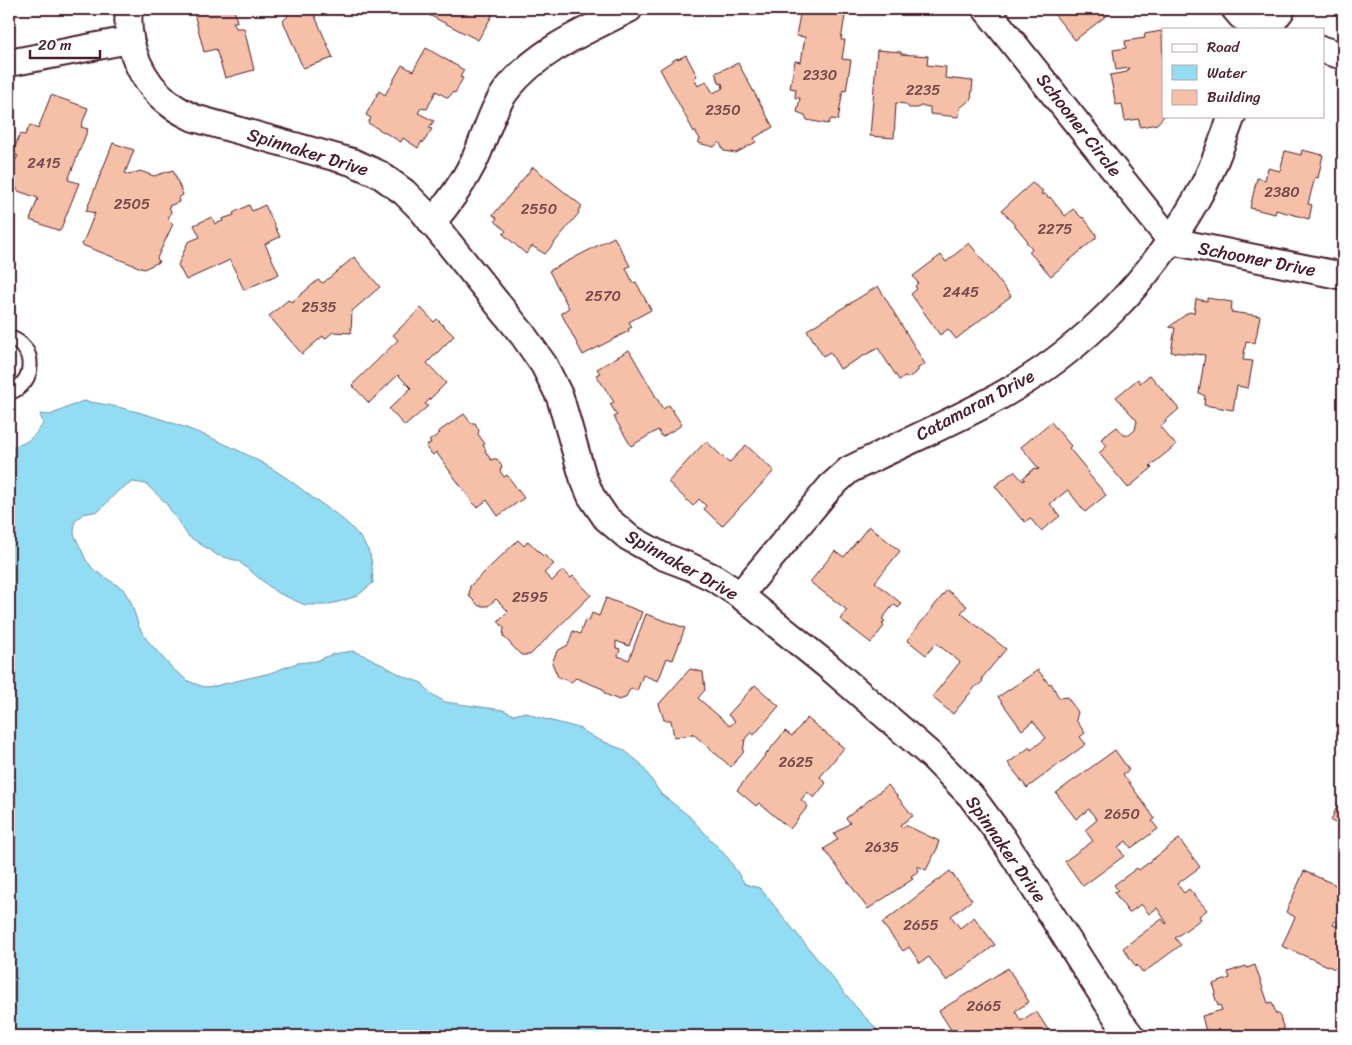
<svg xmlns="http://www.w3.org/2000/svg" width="1352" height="1045" font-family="Sriracha,sans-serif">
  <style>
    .water { fill: #92dcf4; stroke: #7590a4 }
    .building { fill: #f6c0a8; stroke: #4a1f2b }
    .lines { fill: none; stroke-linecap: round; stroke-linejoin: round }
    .lane-casing { stroke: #4a1f2b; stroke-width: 18 }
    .street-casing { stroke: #4a1f2b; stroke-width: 30 }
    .lane { stroke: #fff; stroke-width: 14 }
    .street { stroke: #fff; stroke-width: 26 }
    .labels { text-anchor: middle; stroke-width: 4.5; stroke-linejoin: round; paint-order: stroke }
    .number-label { font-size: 15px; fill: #75474a }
    .street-label { font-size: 18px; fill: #4a1f2b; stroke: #fff }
  </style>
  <rect width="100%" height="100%" fill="#fff"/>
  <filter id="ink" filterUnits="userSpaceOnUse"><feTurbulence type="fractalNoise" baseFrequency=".02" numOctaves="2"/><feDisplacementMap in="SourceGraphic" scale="10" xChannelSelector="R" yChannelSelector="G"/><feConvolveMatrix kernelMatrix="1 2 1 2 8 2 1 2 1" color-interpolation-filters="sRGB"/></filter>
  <g filter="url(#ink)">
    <!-- water -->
    <path class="water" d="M83,401C144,408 224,439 276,471C289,479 301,489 313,498C334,512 356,526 368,550C373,559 372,573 373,583L357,596L342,601L326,605H305L276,592L238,561L217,555L188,536L165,502L146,484L133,482L118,491L99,511L83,514L75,521L74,534L86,560L94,570L123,589L131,602L139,627L147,640L173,669L188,681L204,687L215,686L270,673L297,663L316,661L333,654L353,651L368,657L403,676L422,683L430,693L445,702L503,710L514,715L525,712L537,717L579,728L597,739L624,750L641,764L661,794L689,816L728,858L745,884L760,888L856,1007L883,1036H9V447C27,444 32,439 43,424L40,414L50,415Z"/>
    <!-- building -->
    <g class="building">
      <polygon points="193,9 234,9 237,22 233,22 236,28 244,28 254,70 225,78 216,49 204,52"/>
      <polygon points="282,9 312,9 333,58 303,68 283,21 288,16"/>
      <polygon points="350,9 364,9 358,16"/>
      <polygon points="430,9 496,9 478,40 427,14"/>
      <polygon points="801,9 818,9 828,11 828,13 845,16 841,40 845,40 842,59 851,60 846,91 843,90 838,120 831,119 828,124 807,120 805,115 797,112 800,98 795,98 796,89 790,88 795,61 801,62 805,37 796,36"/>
      <polygon points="1050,9 1115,9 1075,40"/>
      <polygon points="1330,9 1343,9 1343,22 1337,20 1338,15 1329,12"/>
      <polygon points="1162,31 1164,116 1157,124 1140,127 1139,119 1125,121 1122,104 1116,105 1110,75 1127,72 1129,68 1116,70 1113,50 1126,48 1125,41 1145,38 1144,34"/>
      <polygon points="426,48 464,70 460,77 463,78 455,93 453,92 448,98 436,91 427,109 421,108 418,113 434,121 429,128 432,129 423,143 422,141 418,148 403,138 401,142 368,123 371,118 366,115 379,91 385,95 402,65 413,71"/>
      <polygon points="877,50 901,52 901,54 928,56 927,65 946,67 945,78 973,81 971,99 960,108 959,117 930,114 930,107 920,106 918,108 909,108 906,104 896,103 894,138 870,136"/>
      <polygon points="686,55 697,76 694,78 698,86 706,81 713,93 723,88 722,83 720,84 715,73 738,63 773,127 754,138 756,142 736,153 724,151 719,142 714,147 698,143 700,139 695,131 694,132 660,69 677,58 678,59"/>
      <polygon points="51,95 88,108 81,127 88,129 68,180 79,183 60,231 30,220 38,198 18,191 11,175 14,167 12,166 18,156 12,154 20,134 25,135 30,125 38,129"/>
      <polygon points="113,143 134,150 125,173 129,175 140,171 154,176 173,170 183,195 178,198 179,202 169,206 171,212 168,219 173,224 157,258 159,262 144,269 82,245 95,213 86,211"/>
      <polygon points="1302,150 1323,155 1318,178 1315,177 1308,204 1312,205 1309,219 1276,210 1275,214 1250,208 1257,178 1265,180 1268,168 1280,171 1285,151 1301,155"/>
      <polygon points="533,167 582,206 578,211 579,213 545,254 532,246 526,254 503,234 506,231 495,221 497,218 493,215"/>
      <polygon points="1032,183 1043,191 1041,193 1042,195 1044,193 1049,198 1050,197 1065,216 1073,209 1082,218 1083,217 1096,234 1096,238 1051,276 1029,252 1032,248 1026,242 1027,240 1002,210"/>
      <polygon points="249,205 252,211 265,205 280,237 265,244 279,274 244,290 230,260 186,280 178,265 188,242 200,237 194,225 212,217 215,224 223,221 222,219 234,215 233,213"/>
      <polygon points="614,237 630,266 626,268 633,283 636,282 651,310 629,322 632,327 628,329 629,331 583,355 561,313 569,308 549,271"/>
      <polygon points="969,243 1011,296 956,339 948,329 940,335 911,294 917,289 915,286 918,283 913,276 941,255 946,262"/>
      <polygon points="354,257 380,287 352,311 351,333 333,332 325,339 323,336 302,354 269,316 288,300 292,302 318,280 323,283"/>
      <polygon points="878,286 925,364 918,368 918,371 908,378 905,377 899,380 878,348 840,369 830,352 823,356 807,330"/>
      <polygon points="1207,298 1232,302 1231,312 1260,316 1255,343 1246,341 1243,360 1253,361 1248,388 1237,386 1233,410 1204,405 1205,396 1199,393 1205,355 1171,352 1175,328 1169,327 1189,312 1194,313 1196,299 1207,301"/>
      <polygon points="421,308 434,322 437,319 454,336 427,363 446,383 425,404 428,406 405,426 389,409 411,388 398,375 369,403 352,385 398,340 393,335"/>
      <polygon points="629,350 663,409 669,405 682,425 662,437 658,430 631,446 614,417 617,415 610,404 614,402 596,375 600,373 597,369"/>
      <polygon points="1150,375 1179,409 1165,421 1166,422 1160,427 1176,445 1150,466 1152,468 1128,488 1099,453 1107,446 1101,439 1117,427 1124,435 1129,435 1135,430 1137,421 1116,397 1138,379 1140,383"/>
      <polygon points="464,414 471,423 475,423 479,430 478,434 485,444 483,445 486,450 485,451 491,460 493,459 497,459 502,466 500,471 504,477 507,475 524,498 498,516 487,500 478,507 473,503 436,452 433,455 427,449 427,445 431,443 429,441 440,433 438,432"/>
      <polygon points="1051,422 1071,446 1069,448 1088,471 1087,472 1106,495 1085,512 1068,490 1050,504 1060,516 1041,531 1030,518 1025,522 1023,519 1022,520 995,486 1014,471 1023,481 1025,480 1023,478 1035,468 1037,470 1039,469 1021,447"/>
      <polygon points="706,441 729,463 746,445 774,471 722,526 704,509 706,506 699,499 693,506 668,482"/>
      <polygon points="869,526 900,551 875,582 902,604 898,608 894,604 882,619 885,621 882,624 884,626 871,643 840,619 847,610 810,582 835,551 844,557"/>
      <polygon points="518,540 524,546 528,541 543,556 544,555 554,564 544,573 552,581 563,570 571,578 573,576 591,595 530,655 521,655 503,636 504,628 498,621 508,611 496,599 488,606 479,606 469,596 470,586"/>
      <polygon points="947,590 967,606 961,613 1006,649 982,678 983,681 979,685 976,686 953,714 932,697 960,662 936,643 926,655 907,640"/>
      <polygon points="606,598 642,612 629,646 616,641 616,648 620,649 618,656 629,660 646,614 685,628 673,660 667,658 658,681 643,675 637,691 631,688 625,698 619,700 605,694 603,689 576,678 571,682 558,677 552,663 557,651 568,645 573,631 580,634 585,620 589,621 592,613 599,616"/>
      <polygon points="690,669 703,672 705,690 698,698 730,726 735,721 728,715 755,685 779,706 754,735 751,732 745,739 743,753 731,767 692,733 692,735 674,737 671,720 664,720 659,704"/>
      <polygon points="1038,670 1049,684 1051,683 1059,698 1067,697 1078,712 1076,720 1085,733 1080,737 1086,744 1027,788 1008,763 1030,747 1031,750 1046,738 1033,721 1022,730 998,697"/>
      <polygon points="807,718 844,748 820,777 826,783 814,798 807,792 801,800 808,806 790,829 759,803 756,806 737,790 785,731 792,736"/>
      <polygon points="1115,750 1129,770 1123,774 1155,819 1152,821 1158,829 1131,848 1126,841 1118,847 1124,856 1083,886 1065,861 1093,841 1085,830 1097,820 1089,809 1076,819 1056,793"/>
      <polygon points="888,785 913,816 900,825 902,828 905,825 939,841 937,847 938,847 926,870 917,866 917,869 919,871 911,876 913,879 868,909 824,849 838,839 834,834 850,823 846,818"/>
      <polygon points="1343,791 1343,826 1331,821"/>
      <polygon points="1179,839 1200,867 1177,884 1184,893 1189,889 1207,910 1199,916 1201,919 1175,938 1181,945 1143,973 1137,965 1136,967 1123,948 1162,919 1166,924 1167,923 1157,908 1149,914 1141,904 1129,913 1114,892 1118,890 1114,885 1137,868 1139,870"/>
      <polygon points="950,871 972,900 951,916 960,928 974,917 995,945 947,981 929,957 920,963 909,947 903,951 882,923"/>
      <polygon points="1304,871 1343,888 1343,918 1337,916 1333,925 1343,929 1343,951 1335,969 1282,946 1295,917 1286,912"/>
      <polygon points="1255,965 1268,1003 1272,1002 1276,1014 1279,1014 1286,1036 1245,1036 1244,1033 1235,1036 1209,1036 1207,1031 1206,1032 1202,1016 1222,1010 1220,1005 1218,1006 1214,994 1216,993 1213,984 1230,978 1228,972 1246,966 1247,968"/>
      <polygon points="1008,968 1029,1002 1015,1011 1021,1021 1036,1011 1052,1036 955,1036 939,1011"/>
    </g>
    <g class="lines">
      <defs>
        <path id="lane" d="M9,338C37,345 36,385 9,392"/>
        <g id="street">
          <path d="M129,9C125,45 141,82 170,104C177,110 186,114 194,118L352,162L379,174L404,192L422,210L523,335L544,365L560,397L583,477L591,496L606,518L628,537L662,556L691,567L714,578L740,595L828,666L933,757L971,796L1003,839L1118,1019L1131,1036"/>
          <polyline points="986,9 1171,241 1343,276"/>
          <polyline points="1235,9 1241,16 1261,29"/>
          <polyline points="1267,29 1282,9"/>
          <polyline points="1323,50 1343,56"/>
          <polyline points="9,63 129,40"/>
          <path d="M432,223C448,204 462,185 473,163C486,138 490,110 509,87C540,49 586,31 629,9"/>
          <path d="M740,595L830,487L849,470C899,445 951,423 1000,396C1082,351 1150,281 1196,200C1211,174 1221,145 1232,116"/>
        </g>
      </defs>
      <!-- lane casing -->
      <use href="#lane" class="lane-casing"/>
      <!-- street casing -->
      <use href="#street" class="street-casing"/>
      <!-- lane -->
      <use href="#lane" class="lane"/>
      <!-- street -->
      <use href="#street" class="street"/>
    </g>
  </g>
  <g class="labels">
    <!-- number labels -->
    <g class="number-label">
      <text x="820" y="80">2330</text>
      <text x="923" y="95">2235</text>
      <text x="723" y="115">2350</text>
      <text x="44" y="168">2415</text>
      <text x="1282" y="197">2380</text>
      <text x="132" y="209">2505</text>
      <text x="539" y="214">2550</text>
      <text x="1055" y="234">2275</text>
      <text x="961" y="297">2445</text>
      <text x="603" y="301">2570</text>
      <text x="319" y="312">2535</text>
      <text x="530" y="602">2595</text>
      <text x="796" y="767">2625</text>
      <text x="1122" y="819">2650</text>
      <text x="882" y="852">2635</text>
      <text x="921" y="930">2655</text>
      <text x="984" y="1011">2665</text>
    </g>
    <!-- street labels -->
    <g class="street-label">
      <text transform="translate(1079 125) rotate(52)" y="6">Schooner Circle</text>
      <text transform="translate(308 152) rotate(17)" y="6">Spinnaker Drive</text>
      <text transform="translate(1257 259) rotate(11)" y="6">Schooner Drive</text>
      <text transform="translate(975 405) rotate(-28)" y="6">Catamaran Drive</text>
      <text transform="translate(682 565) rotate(29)" y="6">Spinnaker Drive</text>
      <text transform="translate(1006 849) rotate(55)" y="6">Spinnaker Drive</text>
    </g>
  </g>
  <!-- margin -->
  <rect width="1352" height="1045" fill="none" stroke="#fff" stroke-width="30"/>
  <rect x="15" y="15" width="1322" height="1015" fill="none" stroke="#4a1f2b" stroke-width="2" filter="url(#ink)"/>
  <!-- legend -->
  <rect x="1162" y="28" width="162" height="90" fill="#ffffff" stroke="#b7a5aa"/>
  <rect x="1172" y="44" width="25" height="8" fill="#ffffff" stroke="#b7a5aa"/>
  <text x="1207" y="52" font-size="15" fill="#4a1f2b">Road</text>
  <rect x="1172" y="65" width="25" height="15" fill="#92dcf4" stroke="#b7a5aa"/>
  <text x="1207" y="78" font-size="15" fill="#4a1f2b">Water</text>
  <rect x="1172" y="90" width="25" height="15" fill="#f6c0a8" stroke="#b7a5aa"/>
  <text x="1207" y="102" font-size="15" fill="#4a1f2b">Building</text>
  <!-- scale -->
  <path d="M30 50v8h70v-8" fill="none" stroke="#4a1f2b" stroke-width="2.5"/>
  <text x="38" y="50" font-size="15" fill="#4a1f2b" stroke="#ffffff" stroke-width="4" paint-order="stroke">20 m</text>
</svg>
